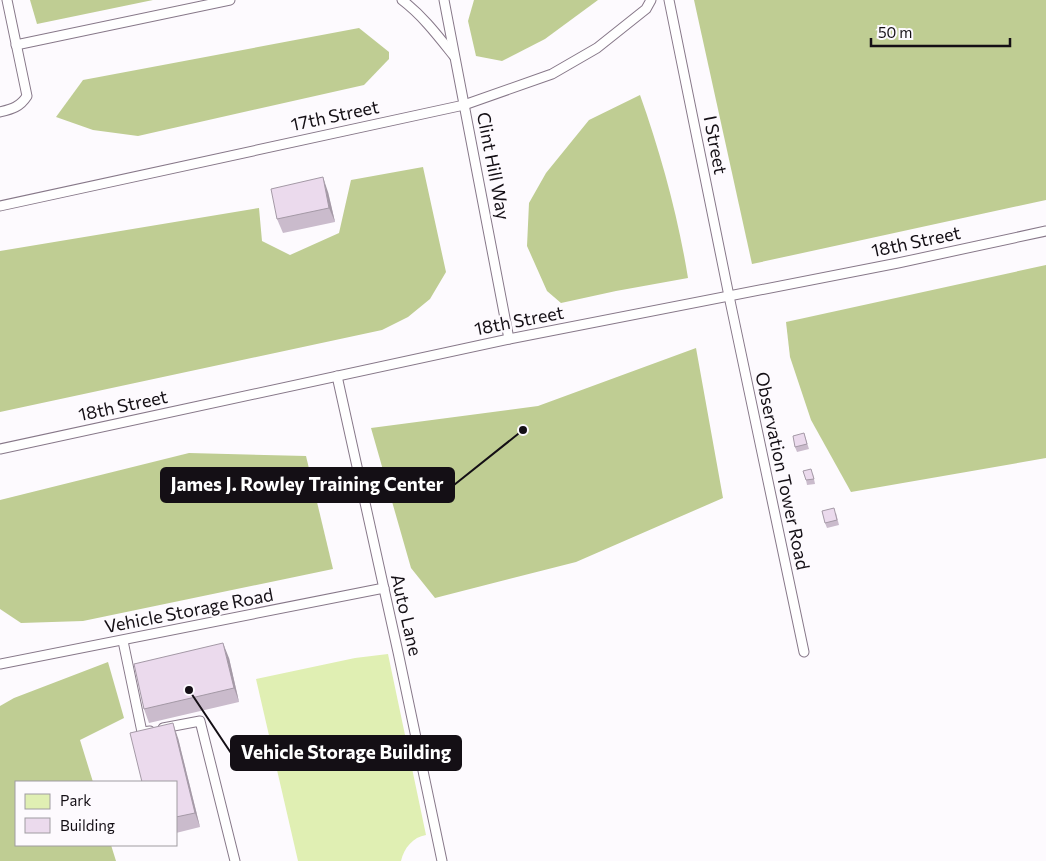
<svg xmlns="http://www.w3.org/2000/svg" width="1046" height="861" font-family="Commissioner,sans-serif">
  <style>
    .green { fill: #e0efb3 }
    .forest { fill: #bfcd93 }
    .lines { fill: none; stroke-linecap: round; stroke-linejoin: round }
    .service-casing { stroke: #877889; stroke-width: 11 }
    .service { stroke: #fff; stroke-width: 9 }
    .wall { fill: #cabbcc }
    .shaded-wall { fill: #a499a6 }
    .building { fill: #ebdaed; stroke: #a499a6 }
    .labels { text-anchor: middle; stroke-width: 4.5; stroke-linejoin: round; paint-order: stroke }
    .street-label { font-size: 18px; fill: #140f15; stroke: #fdfafe }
    .leader { fill: none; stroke: #140f15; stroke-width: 2 }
    .callout-dot { fill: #140f15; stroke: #fdfafe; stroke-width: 2 }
    .callout { fill: #140f15; stroke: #140f15; stroke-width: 2 }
    .callout-label { font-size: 19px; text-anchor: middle; font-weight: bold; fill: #fff }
  </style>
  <rect width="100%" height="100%" fill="#fdfafe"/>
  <!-- green -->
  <path class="green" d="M388,654L426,835C413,837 404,848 401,861H298L256,679L355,658Z"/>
  <!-- forest -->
  <g class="forest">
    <polygon points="30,0 153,0 37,24"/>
    <polygon points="474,0 598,0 545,39 502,61 476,56 468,21"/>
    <polygon points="694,0 1046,0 1046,200 752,264"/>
    <polygon points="359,28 389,52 389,59 364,85 138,136 93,130 56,117 83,80"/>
    <path d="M640,95C661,154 678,216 688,278L616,291L561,303L547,291L527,246L529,203L546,173L589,120Z"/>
    <polygon points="423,167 446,272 430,299 408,317 382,330 0,412 0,251 259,208 262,241 290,255 339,233 351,180"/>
    <polygon points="1046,265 1046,458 851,492 811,420 790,357 786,322"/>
    <polygon points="696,348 723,498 576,562 435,598 411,568 371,428 538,406"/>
    <polygon points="189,453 306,456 333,569 83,621 21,623 0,609 0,500"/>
    <polygon points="108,662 124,718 80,740 93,782 16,782 16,845 111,845 116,861 0,861 0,706 14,698"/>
  </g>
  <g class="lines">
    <defs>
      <g id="service">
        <path d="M402,0C423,16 438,36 454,56"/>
        <polyline points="444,0 509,339"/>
        <polyline points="669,0 729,296 804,652"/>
        <polyline points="16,45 230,0"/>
        <path d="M0,112C12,109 20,107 27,96L7,0"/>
        <polyline points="0,206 464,105 552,74 597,48 646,9 651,0"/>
        <polyline points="337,376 398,652 442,861"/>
        <polyline points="0,449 509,339 898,263 1046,231"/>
        <polyline points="123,641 142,732 150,731"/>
        <polyline points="0,664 384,588"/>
        <polyline points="163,728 200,721 235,861"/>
      </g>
    </defs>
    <!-- service casing -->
    <use href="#service" class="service-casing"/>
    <!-- service -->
    <use href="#service" class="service"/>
  </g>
  <!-- wall -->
  <g class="wall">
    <polygon points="328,192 335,222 283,233 277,219"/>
    <polygon points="804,433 809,449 797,452 795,447"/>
    <polygon points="813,474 815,484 807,485 806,480"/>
    <polygon points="836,513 839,525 827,528 825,523"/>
    <polygon points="229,658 239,702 149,723 144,709"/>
    <polygon points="178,738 200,827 176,833 176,782"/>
  </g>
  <!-- shaded-wall -->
  <g class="shaded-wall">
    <polygon points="323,177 328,192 335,222 329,208"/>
    <polygon points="223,643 229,658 239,702 234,688"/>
    <polygon points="173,723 178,738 200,827 195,813"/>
  </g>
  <!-- building -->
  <g class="building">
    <polygon points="323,177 329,208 277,219 271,189"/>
    <polygon points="804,433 807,444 795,447 793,436"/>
    <polygon points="811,469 814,479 806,480 803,471"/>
    <polygon points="834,508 837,520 825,523 822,511"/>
    <polygon points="223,643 234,688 144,709 134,664"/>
    <polygon points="173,723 195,813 176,817 176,782 142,782 130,733"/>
  </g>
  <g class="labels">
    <!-- street labels -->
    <g class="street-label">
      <text transform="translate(335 116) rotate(-12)" y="6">17th Street</text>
      <text transform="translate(715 145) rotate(79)" y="6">I Street</text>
      <text transform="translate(493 166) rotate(79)" y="6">Clint Hill Way</text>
      <text transform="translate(916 242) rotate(-12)" y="6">18th Street</text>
      <text transform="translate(519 321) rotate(-11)" y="6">18th Street</text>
      <text transform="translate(123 406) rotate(-12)" y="6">18th Street</text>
      <text transform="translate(782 471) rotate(78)" y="6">Observation Tower Road</text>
      <text transform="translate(189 611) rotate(-11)" y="6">Vehicle Storage Road</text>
      <text transform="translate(406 615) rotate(77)" y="6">Auto Lane</text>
    </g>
  </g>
  <!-- callouts -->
  <path class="leader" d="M523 430L454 485M189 690L231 753"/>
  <g class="callout-dot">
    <circle cx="523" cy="430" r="5"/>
    <circle cx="189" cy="690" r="5"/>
  </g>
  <g class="callout">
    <rect x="161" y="468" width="293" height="34" rx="5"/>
    <rect x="231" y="736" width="230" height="34" rx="5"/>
  </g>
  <g class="callout-label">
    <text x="307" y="491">James J. Rowley Training Center</text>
    <text x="346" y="759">Vehicle Storage Building</text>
  </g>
  <!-- legend -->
  <rect x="15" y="781" width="162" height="65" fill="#fdfafe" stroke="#a09ca1"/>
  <rect x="25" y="794" width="25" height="15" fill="#e0efb3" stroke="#a09ca1"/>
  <text x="60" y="806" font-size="15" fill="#140f15">Park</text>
  <rect x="25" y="818" width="25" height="15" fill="#ebdaed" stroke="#a09ca1"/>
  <text x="60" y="831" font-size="15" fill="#140f15">Building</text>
  <!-- scale -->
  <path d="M871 38v8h139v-8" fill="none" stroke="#140f15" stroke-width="2.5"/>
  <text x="878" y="38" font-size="15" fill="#140f15" stroke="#fdfafe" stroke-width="4" paint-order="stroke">50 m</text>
</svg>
